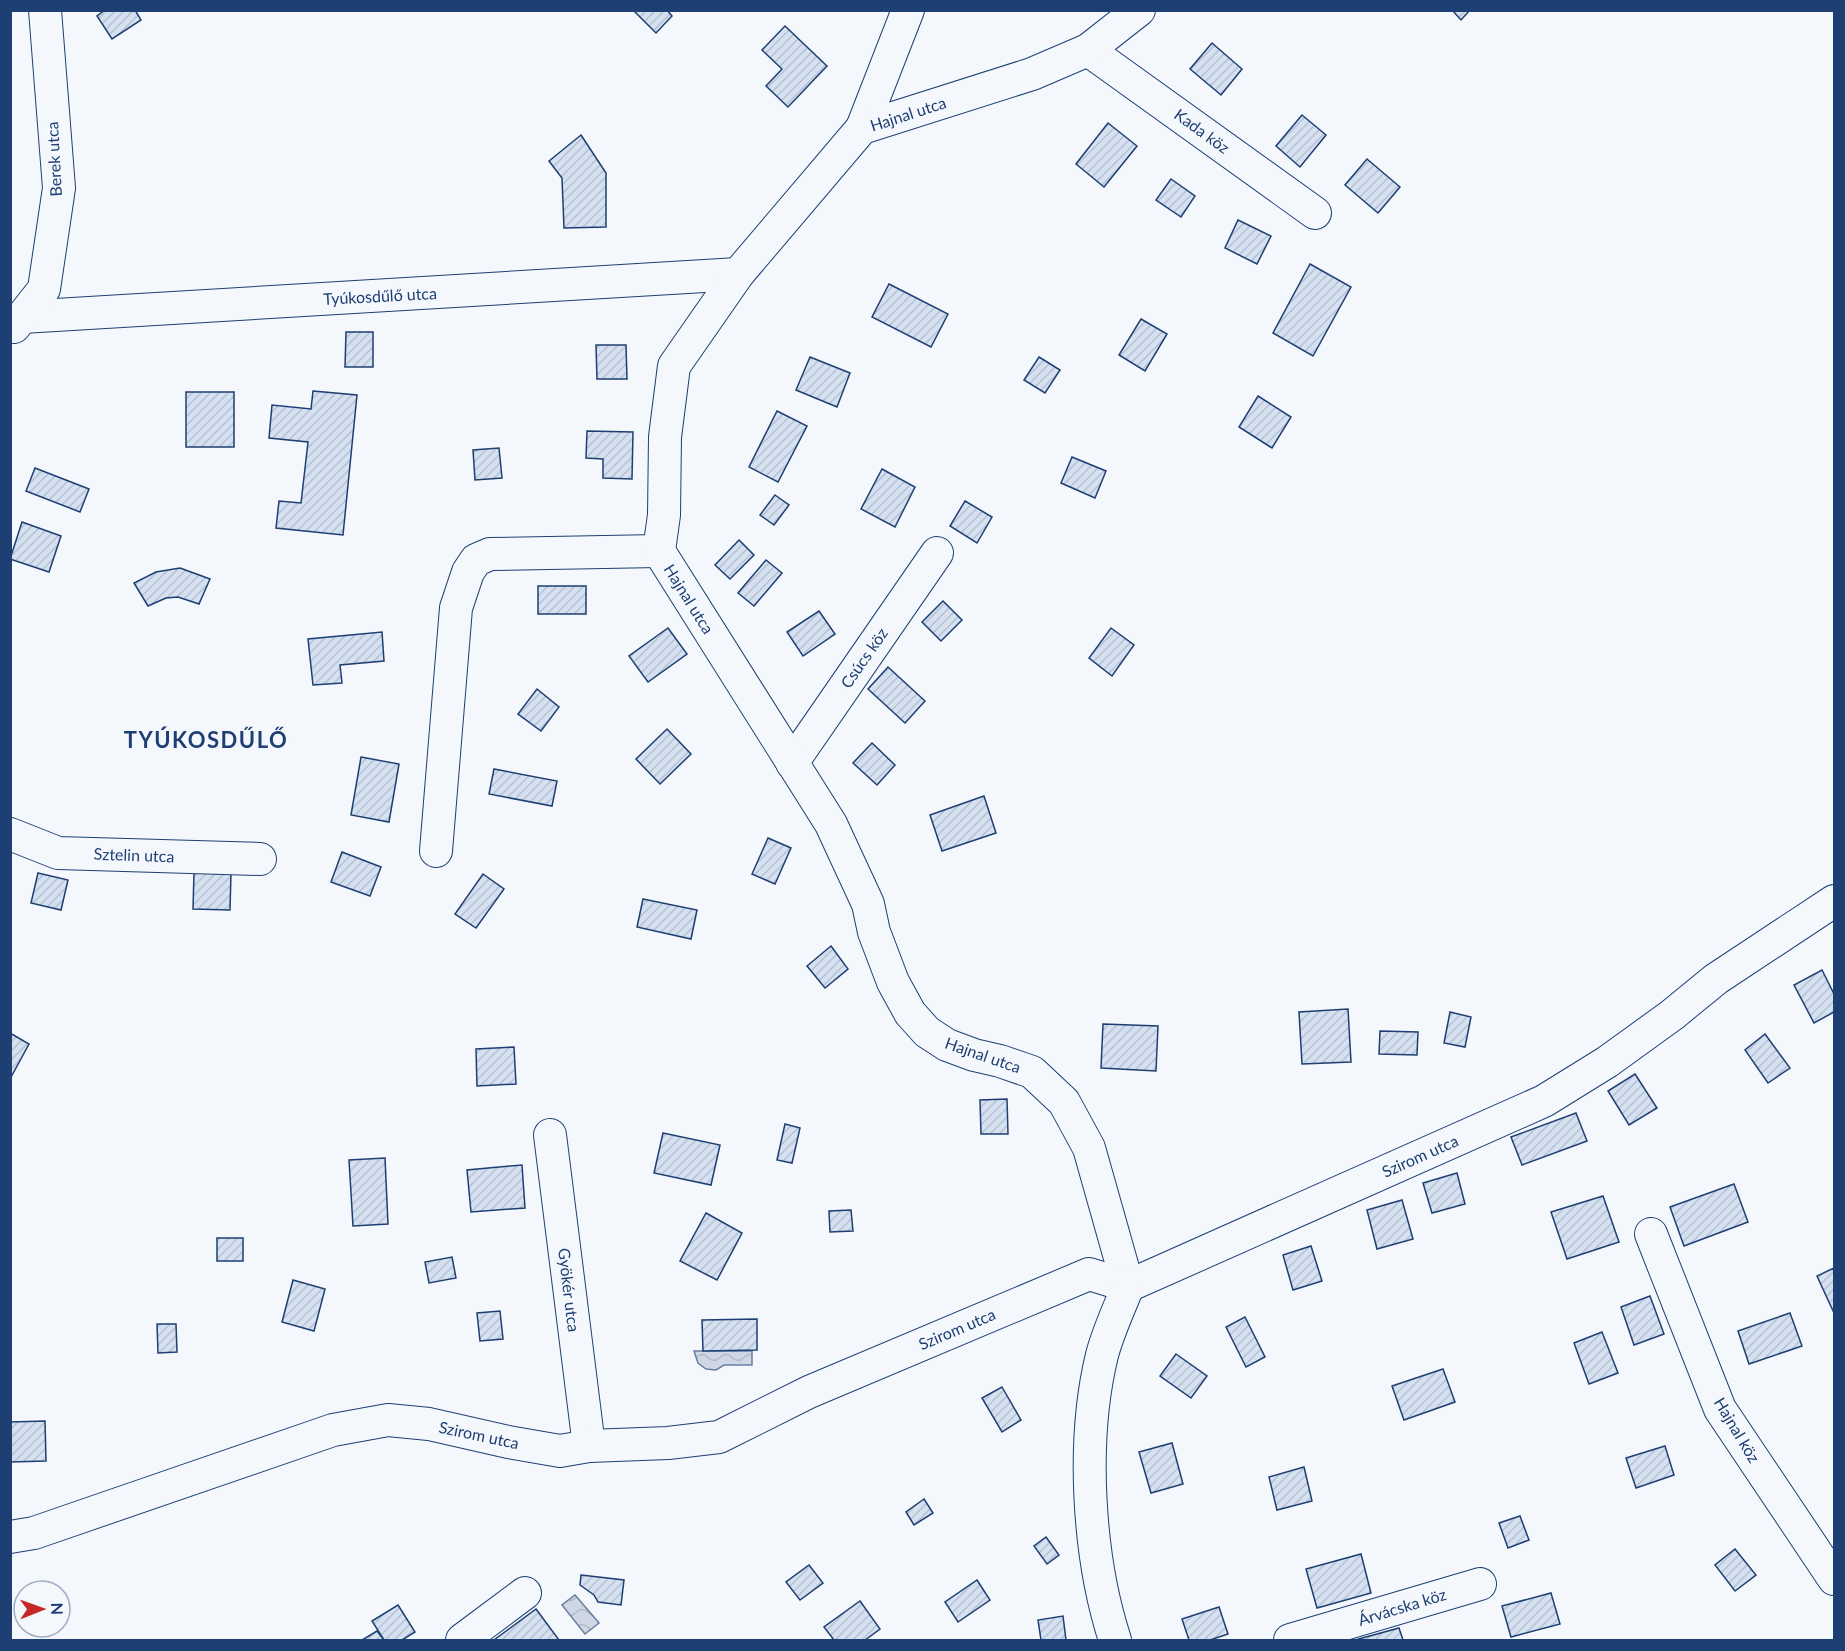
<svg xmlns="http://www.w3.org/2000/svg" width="1845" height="1651" font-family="Lato,sans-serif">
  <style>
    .water { fill: url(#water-waves); stroke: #687fa3; stroke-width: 1.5 }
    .building { fill: url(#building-hatch); stroke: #1d3f73; stroke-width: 1.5 }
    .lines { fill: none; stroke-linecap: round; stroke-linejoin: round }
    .minor-casing { stroke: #1d3f73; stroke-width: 34 }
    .minor { stroke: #f4f7fb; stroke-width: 32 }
    .labels { text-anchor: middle; stroke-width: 4.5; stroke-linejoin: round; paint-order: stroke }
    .street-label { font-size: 16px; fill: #1d3f73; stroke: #f4f7fb }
    .district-label { font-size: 22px; font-weight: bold; letter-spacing: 1.5px; fill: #1d3f73; stroke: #f4f7fb }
  </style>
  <defs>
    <pattern id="water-waves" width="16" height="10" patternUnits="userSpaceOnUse" patternTransform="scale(1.5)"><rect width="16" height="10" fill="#cfd7e4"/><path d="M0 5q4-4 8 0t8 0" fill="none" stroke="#b1bac7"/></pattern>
    <pattern id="building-hatch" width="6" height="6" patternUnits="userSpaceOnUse" patternTransform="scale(1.5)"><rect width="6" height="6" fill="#d5e0f0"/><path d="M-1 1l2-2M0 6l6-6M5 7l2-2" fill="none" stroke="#b6c1d1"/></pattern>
  </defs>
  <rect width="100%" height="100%" fill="#f4f7fb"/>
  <!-- water -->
  <g class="water">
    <polygon points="694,1351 752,1351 752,1365 724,1365 716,1370 706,1369 698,1363"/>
    <polygon points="575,1595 599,1623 585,1634 562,1605"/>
  </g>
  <!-- building -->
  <g class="building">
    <polygon points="105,10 135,10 141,20 112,39 97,16"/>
    <polygon points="633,10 667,10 672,16 656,33"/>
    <polygon points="1452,10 1470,10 1461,20"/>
    <polygon points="785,26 827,66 788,107 766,86 782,69 762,50"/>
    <polygon points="1212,43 1242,69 1221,95 1190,69"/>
    <polygon points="1302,115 1326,135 1300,167 1276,146"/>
    <polygon points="1108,123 1137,146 1104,187 1076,164"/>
    <polygon points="581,135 606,173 606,227 564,228 562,178 549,161"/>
    <polygon points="1367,159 1400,187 1378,213 1345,185"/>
    <polygon points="1171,179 1195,196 1181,217 1156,200"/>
    <polygon points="1238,220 1271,236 1257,264 1225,248"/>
    <polygon points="1310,264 1351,287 1313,356 1273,333"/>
    <polygon points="889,284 948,314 931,347 872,317"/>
    <polygon points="1141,319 1167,334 1145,371 1119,355"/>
    <polygon points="346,332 373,332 373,367 345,367"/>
    <polygon points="596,345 626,345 627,379 597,379"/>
    <polygon points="810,357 850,373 837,407 796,390"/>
    <polygon points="1039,357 1060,370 1045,393 1024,380"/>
    <polygon points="313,391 357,395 343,535 276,528 279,501 301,503 308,442 269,438 272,405 311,409"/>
    <rect x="186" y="392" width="48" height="55"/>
    <polygon points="1258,396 1291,417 1272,448 1239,427"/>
    <polygon points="777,411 807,426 778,482 749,467"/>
    <polygon points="587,431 633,432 632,479 603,478 603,459 586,458"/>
    <polygon points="499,448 502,478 475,480 473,450"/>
    <polygon points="1072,457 1106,471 1095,498 1061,483"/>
    <polygon points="35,468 89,489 80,512 26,491"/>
    <polygon points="882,469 915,487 895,527 861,509"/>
    <polygon points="775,495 789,505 774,525 760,515"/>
    <polygon points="965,501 992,517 977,543 950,526"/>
    <polygon points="22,522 61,536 49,572 10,559"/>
    <polygon points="739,540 754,555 730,579 715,565"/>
    <polygon points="766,560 782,573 754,606 738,593"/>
    <polygon points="180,568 210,579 199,604 178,597 166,598 148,606 134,583 156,572"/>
    <rect x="538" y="586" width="48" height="28"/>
    <polygon points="943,601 962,620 941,641 922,622"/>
    <polygon points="819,611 835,634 803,656 787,632"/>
    <polygon points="668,628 687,654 648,682 629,656"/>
    <polygon points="1111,628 1134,645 1112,676 1089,658"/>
    <polygon points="382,632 384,661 340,665 342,683 313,685 308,639"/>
    <polygon points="888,667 925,701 905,723 868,689"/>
    <polygon points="537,689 559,707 541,731 518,714"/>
    <polygon points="667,729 691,754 660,784 636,759"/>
    <polygon points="872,743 895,765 877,785 853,763"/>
    <polygon points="361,757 399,764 389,822 351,815"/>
    <polygon points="494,769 557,781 552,806 489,794"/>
    <polygon points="984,796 996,833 942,851 930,815"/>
    <polygon points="768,838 791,848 775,884 752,874"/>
    <polygon points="342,852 381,867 370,896 331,882"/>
    <polygon points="194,872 231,873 230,910 193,909"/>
    <polygon points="38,873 68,880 61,910 31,903"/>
    <polygon points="483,874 504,889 476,928 455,914"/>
    <polygon points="643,899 697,910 691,939 637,927"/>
    <polygon points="831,946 848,969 825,988 807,966"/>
    <polygon points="1822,970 1834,994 1834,1012 1814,1023 1794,985"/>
    <polygon points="1348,1009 1351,1062 1302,1064 1299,1012"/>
    <polygon points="1450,1012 1471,1017 1465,1047 1444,1043"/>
    <polygon points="1103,1024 1158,1026 1156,1071 1101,1068"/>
    <polygon points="1380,1031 1418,1032 1417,1055 1379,1054"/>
    <polygon points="10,1033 29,1044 10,1079"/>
    <polygon points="1765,1034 1790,1068 1768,1083 1745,1050"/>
    <polygon points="514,1047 516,1084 477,1086 476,1049"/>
    <polygon points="1635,1074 1657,1108 1629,1125 1608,1091"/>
    <polygon points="1007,1099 1008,1134 981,1134 980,1100"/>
    <polygon points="1576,1113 1587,1141 1522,1165 1511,1137"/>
    <polygon points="785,1124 800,1128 792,1163 777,1160"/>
    <polygon points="663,1133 720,1145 711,1185 654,1173"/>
    <polygon points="385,1158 388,1224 353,1226 349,1160"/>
    <polygon points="522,1165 525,1208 471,1212 467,1170"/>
    <polygon points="1457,1173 1465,1204 1432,1213 1423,1183"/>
    <polygon points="1734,1184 1748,1222 1684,1246 1670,1207"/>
    <polygon points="1603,1196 1619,1242 1567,1259 1551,1212"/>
    <polygon points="1402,1200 1413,1239 1377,1249 1367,1210"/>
    <polygon points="851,1210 853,1231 830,1232 829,1211"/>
    <polygon points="706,1213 742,1233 717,1280 680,1261"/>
    <rect x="217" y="1238" width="26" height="23"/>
    <polygon points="1311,1246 1322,1281 1293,1290 1283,1255"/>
    <polygon points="452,1257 456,1278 429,1283 425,1262"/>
    <polygon points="1834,1268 1834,1313 1817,1276"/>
    <polygon points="293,1280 325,1289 314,1331 282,1322"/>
    <polygon points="1650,1296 1664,1334 1634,1345 1621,1307"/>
    <polygon points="500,1311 503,1339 480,1341 477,1313"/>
    <polygon points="1790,1313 1802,1346 1749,1364 1738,1331"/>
    <polygon points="1245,1317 1265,1357 1246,1367 1226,1327"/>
    <polygon points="757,1319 757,1350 703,1351 702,1320"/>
    <polygon points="157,1324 176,1324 177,1352 158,1353"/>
    <polygon points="1602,1332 1618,1373 1589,1384 1574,1343"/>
    <polygon points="1176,1354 1207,1376 1191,1398 1160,1376"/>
    <polygon points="1443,1369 1455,1402 1404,1420 1392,1386"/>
    <polygon points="1002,1387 1021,1420 1002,1432 982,1398"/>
    <polygon points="45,1421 46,1461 10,1462 10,1422"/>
    <polygon points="1172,1443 1183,1484 1151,1493 1139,1452"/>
    <polygon points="1665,1446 1674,1475 1636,1488 1626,1458"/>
    <polygon points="1304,1467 1312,1501 1277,1510 1269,1477"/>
    <polygon points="924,1499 933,1513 914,1525 906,1512"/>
    <polygon points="1520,1516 1529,1540 1508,1548 1499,1523"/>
    <polygon points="1046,1537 1059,1555 1047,1564 1034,1546"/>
    <polygon points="1735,1549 1756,1575 1735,1591 1715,1565"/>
    <polygon points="1361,1554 1371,1593 1317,1608 1306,1569"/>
    <polygon points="809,1565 823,1583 800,1600 786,1582"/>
    <polygon points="581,1575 624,1580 621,1605 598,1602 594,1595 580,1585"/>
    <polygon points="977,1580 990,1600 958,1622 945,1602"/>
    <polygon points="1551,1593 1560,1624 1511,1637 1502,1606"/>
    <polygon points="860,1601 880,1629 865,1640 834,1640 824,1627"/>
    <polygon points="398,1605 415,1632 402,1640 384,1640 372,1621"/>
    <polygon points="1219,1607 1228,1634 1210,1640 1189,1640 1182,1619"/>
    <polygon points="536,1609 559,1640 494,1640"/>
    <polygon points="1063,1616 1066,1640 1041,1640 1038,1620"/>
    <polygon points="1399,1628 1403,1640 1355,1640"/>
    <polygon points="377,1631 384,1640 362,1640"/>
  </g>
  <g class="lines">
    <defs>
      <g id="minor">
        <polyline points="1088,50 1315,213"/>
        <polyline points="862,128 908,10"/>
        <polyline points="22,317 738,274"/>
        <polyline points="14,327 44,289 59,188 45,10"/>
        <polyline points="792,763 937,553"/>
        <polyline points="10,834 58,853 260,859"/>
        <polyline points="436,851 456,608 468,572 476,560 490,554 659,551"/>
        <polyline points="550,1135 589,1446"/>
        <polyline points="1651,1234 1720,1409 1834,1579"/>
        <polyline points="1128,1286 1089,1148 1064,1102 1032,1072 1000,1061 974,1055 947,1045 927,1032 910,1013 893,982 874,932 868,904 831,824 659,551 664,515 665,437 674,366 738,274 862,128 1032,74 1088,50 1139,10"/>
        <polyline points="10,1537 34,1533 333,1430 388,1420 429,1424 508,1442 560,1451 589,1446 668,1443 719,1437 809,1392 1089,1274 1128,1286 1544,1101 1607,1062 1672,1015 1716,979 1834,901"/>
        <polyline points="462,1640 525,1593"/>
        <path d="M1115,1640C1088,1557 1081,1441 1102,1355C1108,1332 1119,1309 1128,1286"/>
        <polyline points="1290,1640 1480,1584"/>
      </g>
    </defs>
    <!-- minor casing -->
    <use href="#minor" class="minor-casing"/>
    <!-- minor -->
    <use href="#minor" class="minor"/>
  </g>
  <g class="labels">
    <!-- street labels -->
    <g class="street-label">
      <text transform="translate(908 114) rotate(-18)" y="6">Hajnal utca</text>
      <text transform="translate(1202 131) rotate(36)" y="6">Kada köz</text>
      <text transform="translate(54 159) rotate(-93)" y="6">Berek utca</text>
      <text transform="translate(380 296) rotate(-3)" y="6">Tyúkosdűlő utca</text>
      <text transform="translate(689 599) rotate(58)" y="6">Hajnal utca</text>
      <text transform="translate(864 658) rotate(-55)" y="6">Csúcs köz</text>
      <text transform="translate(134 855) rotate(2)" y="6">Sztelin utca</text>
      <text transform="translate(983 1055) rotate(19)" y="6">Hajnal utca</text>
      <text transform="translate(1420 1156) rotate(-24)" y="6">Szirom utca</text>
      <text transform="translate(569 1290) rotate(83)" y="6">Gyökér utca</text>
      <text transform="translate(957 1329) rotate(-23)" y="6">Szirom utca</text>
      <text transform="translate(1737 1430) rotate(59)" y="6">Hajnal köz</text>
      <text transform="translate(479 1435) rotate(12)" y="6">Szirom utca</text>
      <text transform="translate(1402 1607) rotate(-17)" y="6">Árvácska köz</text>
    </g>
    <!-- district labels -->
    <g class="district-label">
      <text x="206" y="748">TYÚKOSDŰLŐ</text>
    </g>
  </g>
  <!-- border -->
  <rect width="1845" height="1651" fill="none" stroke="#1d3f73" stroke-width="24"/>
  <!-- north arrow -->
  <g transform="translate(42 1609) rotate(89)"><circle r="28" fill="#f4f7fb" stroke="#9eadc5" stroke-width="1.5"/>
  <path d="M0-4.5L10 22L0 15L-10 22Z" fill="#c62828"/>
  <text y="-9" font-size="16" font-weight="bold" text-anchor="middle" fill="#1d3f73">N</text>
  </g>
</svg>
